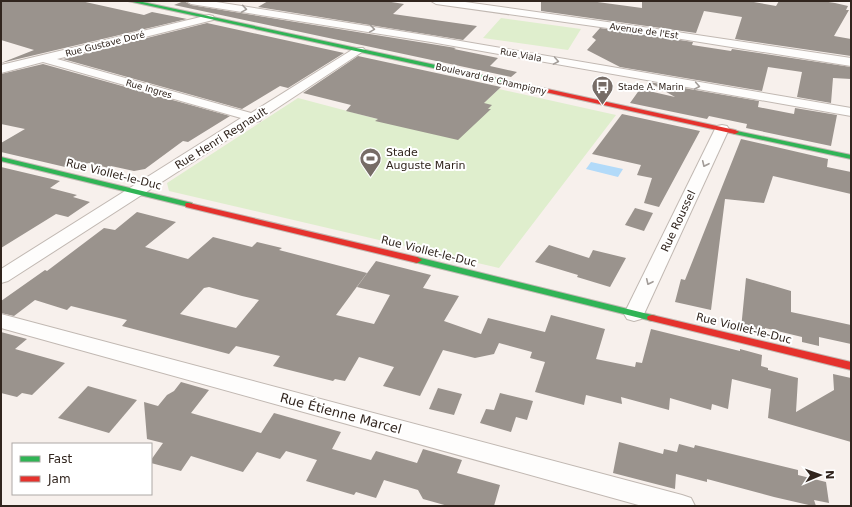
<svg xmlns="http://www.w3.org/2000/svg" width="852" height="507" font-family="'DejaVu Sans',sans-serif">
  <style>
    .green { fill: #dfeecd }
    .water { fill: #b2daf9 }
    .building { fill: #9a938d; fill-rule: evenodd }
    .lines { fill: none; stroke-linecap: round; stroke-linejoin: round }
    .street-casing { stroke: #c1b8b2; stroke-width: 2 }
    .fast-casing { stroke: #c1b8b2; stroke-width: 2 }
    .jam-casing { stroke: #c1b8b2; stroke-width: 2 }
    .street { fill: #fefdfc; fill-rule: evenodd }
    .fast { fill: #30b455; fill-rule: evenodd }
    .jam { fill: #e5322d; fill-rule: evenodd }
    .oneway { stroke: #a29c98 }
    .labels { text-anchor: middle; stroke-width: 4; stroke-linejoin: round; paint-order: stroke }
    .far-street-label { font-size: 9px; fill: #31251e; stroke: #fff }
    .far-poi-label { font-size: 9px; fill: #31251e; stroke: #fff; text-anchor: start }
    .street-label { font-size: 11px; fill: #31251e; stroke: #fff }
    .poi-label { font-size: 11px; fill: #31251e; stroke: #fff; text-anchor: start }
    .near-street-label { font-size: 13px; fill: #31251e; stroke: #fff }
  </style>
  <rect width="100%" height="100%" fill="#f7f0ec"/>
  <!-- green -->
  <g class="green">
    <polygon points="501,18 581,29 568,50 483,38"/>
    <polygon points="499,89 616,115 499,268 169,191 167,183 298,98 442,136 470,116"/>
  </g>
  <!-- water -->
  <polygon class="water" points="591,162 623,169 618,177 586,169"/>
  <!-- building -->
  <g class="building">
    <polygon points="1,1 81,1 144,15 152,12 187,19 1,63 34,50 1,40"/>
    <polygon points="184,1 191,5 456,48 454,49 498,58 490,66 517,72 511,77 174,5"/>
    <polygon points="268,1 385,1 404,4 393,14 477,26 463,40 258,7"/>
    <polygon points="541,1 590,1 642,8 642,1 748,1 776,6 779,1 822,1 835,3 848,6 846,10 849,10 834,36 851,39 851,56 735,39 742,17 704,11 696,33 541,11"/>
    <polygon points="207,23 344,53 288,88 280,86 242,109 63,59"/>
    <polygon points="600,28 693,42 692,45 731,51 732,49 851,67 851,79 833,78 831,103 797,97 802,72 768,67 762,91 620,67 587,50 596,40 592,37"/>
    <polygon points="358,56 501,87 484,103 492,105 488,109 491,109 458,140 375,121 378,119 346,111 351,105 303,93"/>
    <polygon points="43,64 230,116 188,142 183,141 145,169 134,171 111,166 109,168 88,163 78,170 1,152 1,143 25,129 1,124 1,74"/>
    <polygon points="649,82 759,101 758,107 794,114 795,108 837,115 831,146 746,128 747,124 709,116 707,119 630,103 640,89 675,97"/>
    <polygon points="622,114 700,131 659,207 644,203 652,178 637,175 641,165 592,154"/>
    <polygon points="741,139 828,159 827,167 851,172 851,194 773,176 764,203 725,199 711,310 675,302 681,279 685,280"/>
    <polygon points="1,167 60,181 50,188 77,195 73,197 90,202 68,217 56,214 1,248"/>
    <polygon points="635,208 653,213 644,231 625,225"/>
    <path d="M137,212L176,222L145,247L188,259L213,237L252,247L257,242L282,248L279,250L367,273L336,315L374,324L390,295L357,287L376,261L431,275L423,288L459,296L444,321L481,334L488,318L545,332L551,315L605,329L596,359L635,367L636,362L642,363L651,329L740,351V349L762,355L761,366L768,368V370L798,378L796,412L834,390L833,374L851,378V442L768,418L771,389L732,379L728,409L712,404L711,410L670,398L669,410L621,397L622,404L586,395L584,405L535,392L545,362L530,358L532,352L499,343L494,354L475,358L443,350L420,396L383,386L394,367L359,357L345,381L335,379L333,381L273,366L280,356L236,346L229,354L122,326L127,320L71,306L67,310L35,300L14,316L1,313V301L45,270L47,271L104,228L115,230ZM209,287L242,296L259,300L236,328L180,314L204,288Z"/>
    <polygon points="549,245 589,258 593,250 626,258 610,287 577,277 578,275 535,262"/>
    <polygon points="746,278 791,291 791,312 851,325 851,344 819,337 819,346 802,342 802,337 765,328 764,335 741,329"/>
    <polygon points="1,332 27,339 15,349 65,363 32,395 22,393 17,397 1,393"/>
    <polygon points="181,382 209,390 191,413 261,433 274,413 341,432 332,449 371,460 376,451 417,463 423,449 462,460 457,473 500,485 494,506 448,506 423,499 418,490 384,480 376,498 356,492 354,495 306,481 317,460 286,451 280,459 257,452 243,472 191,456 181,471 151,463 151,460 163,443 147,439 144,402 158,406 167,395 174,391"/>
    <polygon points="88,386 137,400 109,433 58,418"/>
    <polygon points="438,388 462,394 454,415 429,409"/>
    <polygon points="500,393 533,401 527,420 516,417 511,432 480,423 486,409 494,410"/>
    <polygon points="619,442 663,454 664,449 677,452 679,444 694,448 695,445 798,470 798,475 826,482 829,503 814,500 816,506 813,506 774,497 707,479 707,482 676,474 675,489 613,473"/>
  </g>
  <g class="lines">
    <defs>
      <g id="street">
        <polygon points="186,1 210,1 431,36 851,108 851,116 431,42 191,4"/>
        <polygon points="431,1 458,1 650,28 851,58 851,66 650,34 436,4"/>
        <polygon points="209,15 213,16 214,18 213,20 57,59 251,113 355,48 363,48 365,50 262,118 260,121 255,122 8,281 1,283 1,269 241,118 43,62 1,73 1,65"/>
        <polygon points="722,125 727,126 729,129 644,314 641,319 634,321 627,319 624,314 715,129 717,126"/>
        <polygon points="1,314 682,495 691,498 695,506 642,506 1,328"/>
      </g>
      <g id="fast">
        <polygon points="128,1 138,1 529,85 532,87 529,89"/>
        <polygon points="732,130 851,155 851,159 735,134 731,132"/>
        <polygon points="1,157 192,203 193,205 189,207 1,161"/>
        <polygon points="417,257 652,315 656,316 657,318 656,320 652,321 414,262 412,260 414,258"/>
      </g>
      <g id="jam">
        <polygon points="529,85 735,130 739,132 735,134 527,88 527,86"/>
        <polygon points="186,203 189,203 417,257 422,260 417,263 186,207 185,205"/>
        <polygon points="652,315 851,362 851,370 648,320 647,318 648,316"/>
      </g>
    </defs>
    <!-- street casing -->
    <use href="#street" class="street-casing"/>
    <!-- fast casing -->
    <use href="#fast" class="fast-casing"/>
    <!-- jam casing -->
    <use href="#jam" class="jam-casing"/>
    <!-- street -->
    <use href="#street" class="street"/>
    <!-- fast -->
    <use href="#fast" class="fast"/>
    <!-- jam -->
    <use href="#jam" class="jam"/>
  </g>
  <!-- one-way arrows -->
  <defs><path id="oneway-chevron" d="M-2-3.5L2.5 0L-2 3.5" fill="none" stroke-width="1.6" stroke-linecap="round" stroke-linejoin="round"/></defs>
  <g class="oneway">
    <use href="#oneway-chevron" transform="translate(244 9) rotate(9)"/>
    <use href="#oneway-chevron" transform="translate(372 29) rotate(9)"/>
    <use href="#oneway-chevron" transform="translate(556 61) rotate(10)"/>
    <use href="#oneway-chevron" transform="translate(697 86) rotate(10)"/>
    <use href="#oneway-chevron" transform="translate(705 164) rotate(115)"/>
    <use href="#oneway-chevron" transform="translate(649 282) rotate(115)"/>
  </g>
  <!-- icons -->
  <defs>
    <symbol id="bus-pin" viewBox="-11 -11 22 30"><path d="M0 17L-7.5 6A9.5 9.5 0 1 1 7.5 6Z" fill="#766c66" stroke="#fff"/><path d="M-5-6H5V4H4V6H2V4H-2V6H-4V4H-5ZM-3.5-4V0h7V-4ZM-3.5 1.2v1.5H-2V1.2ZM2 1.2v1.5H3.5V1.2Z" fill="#fff"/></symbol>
    <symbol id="stadium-pin" viewBox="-11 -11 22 30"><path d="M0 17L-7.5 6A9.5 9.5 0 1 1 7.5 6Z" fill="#766c66" stroke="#fff"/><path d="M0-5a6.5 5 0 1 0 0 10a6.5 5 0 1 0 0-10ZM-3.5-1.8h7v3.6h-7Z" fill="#fff"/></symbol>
  </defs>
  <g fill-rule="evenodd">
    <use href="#bus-pin" x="590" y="74" width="25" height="34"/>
    <use href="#stadium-pin" x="358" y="146" width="25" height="34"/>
  </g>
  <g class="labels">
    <!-- far-street labels -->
    <g class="far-street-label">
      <text transform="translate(644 31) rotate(8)" y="3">Avenue de l'Est</text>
      <text transform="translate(105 44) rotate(-14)" y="3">Rue Gustave Doré</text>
      <text transform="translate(521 55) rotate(10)" y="3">Rue Viala</text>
      <text transform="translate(491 79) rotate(13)" y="3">Boulevard de Champigny</text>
      <text transform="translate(149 89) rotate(16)" y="3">Rue Ingres</text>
    </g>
    <!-- far-poi labels -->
    <g class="far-poi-label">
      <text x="618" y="90">Stade A. Marin</text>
    </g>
    <!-- street labels -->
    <g class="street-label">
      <text transform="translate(221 138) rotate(-32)" y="4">Rue Henri Regnault</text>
      <text transform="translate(114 174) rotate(14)" y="4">Rue Viollet-le-Duc</text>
      <text transform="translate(678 221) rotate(-65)" y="4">Rue Roussel</text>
      <text transform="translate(429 251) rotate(14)" y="4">Rue Viollet-le-Duc</text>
      <text transform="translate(744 328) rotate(14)" y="4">Rue Viollet-le-Duc</text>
    </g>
    <!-- poi labels -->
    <g class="poi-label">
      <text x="386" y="156">Stade<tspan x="386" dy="13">Auguste Marin</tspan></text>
    </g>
    <!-- near-street labels -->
    <g class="near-street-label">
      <text transform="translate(341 413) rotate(15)" y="5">Rue Étienne Marcel</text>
    </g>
  </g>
  <!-- border -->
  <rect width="852" height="507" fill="none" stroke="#31251e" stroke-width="4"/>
  <!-- legend -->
  <rect x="12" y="443" width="140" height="52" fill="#ffffff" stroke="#ada8a5"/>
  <rect x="20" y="456" width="20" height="6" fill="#30b455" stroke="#ada8a5"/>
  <text x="48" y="463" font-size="12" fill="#31251e">Fast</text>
  <rect x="20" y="476" width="20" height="6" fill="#e5322d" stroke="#ada8a5"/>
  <text x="48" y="483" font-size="12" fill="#31251e">Jam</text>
  <!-- north arrow -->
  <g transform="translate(820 475) rotate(88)" stroke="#ffffff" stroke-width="3" paint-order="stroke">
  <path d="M0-3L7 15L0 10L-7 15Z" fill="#31251e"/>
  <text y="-6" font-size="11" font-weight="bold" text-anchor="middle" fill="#31251e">N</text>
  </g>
</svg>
